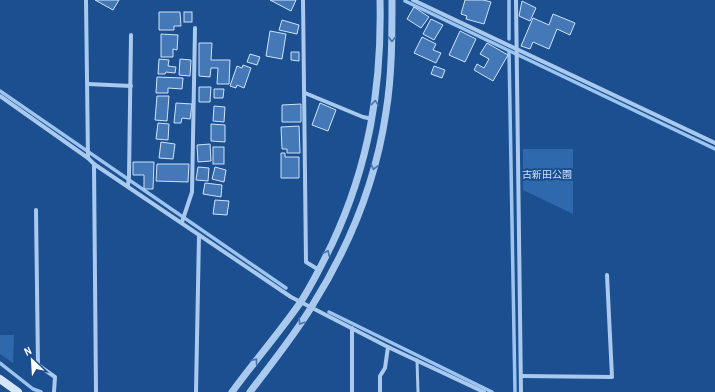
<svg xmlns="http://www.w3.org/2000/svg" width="715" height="392" font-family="'Archivo Narrow','Noto Sans JP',sans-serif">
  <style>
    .green { fill: #2e69ad }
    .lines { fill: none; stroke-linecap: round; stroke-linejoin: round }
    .stream { stroke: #9cc4f0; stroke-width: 3.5 }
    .building { fill: #4478b7; stroke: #cfe3fa }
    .service { stroke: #a9c9ee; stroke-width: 3 }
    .minor { stroke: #a9c9ee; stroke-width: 4 }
    .tertiary { stroke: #a9c9ee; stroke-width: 7 }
    .secondary { stroke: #d6e6fa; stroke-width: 8 }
    .oneway { stroke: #4674ac }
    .labels { text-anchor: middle; stroke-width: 4; stroke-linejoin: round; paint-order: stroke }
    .park-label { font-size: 10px; fill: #cfe3fa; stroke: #1b4f8f }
  </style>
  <rect width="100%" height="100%" fill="#1b4f8f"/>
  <!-- green -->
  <g class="green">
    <polygon points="523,149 573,149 573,214 523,190"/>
    <polygon points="0,335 14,335 13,363 0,354"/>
  </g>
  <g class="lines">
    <!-- stream -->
    <g class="stream">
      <polyline points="509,0 509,39"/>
      <polyline points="405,1 715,149"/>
      <polyline points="509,51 515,392"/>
      <polyline points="0,91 286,288"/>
      <polyline points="329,312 492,392"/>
      <polyline points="0,363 33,389 41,392"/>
    </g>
  </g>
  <!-- building -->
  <g class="building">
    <polygon points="95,0 119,0 113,10"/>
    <polygon points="270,0 296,0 291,11"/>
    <polygon points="465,0 483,0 491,2 484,24 466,19 467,16 461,14"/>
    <polygon points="522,1 536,8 530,21 519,16"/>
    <polygon points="414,7 429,17 421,28 407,19"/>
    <polygon points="159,12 180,12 181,26 174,26 174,30 159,30"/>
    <rect x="184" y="12" width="8" height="10"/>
    <polygon points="553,14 575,23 570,35 557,29 549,49 533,42 530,49 521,46 533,18 549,25"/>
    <polygon points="431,19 443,25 434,40 423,34"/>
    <polygon points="282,20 299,25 297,34 279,30"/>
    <polygon points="270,31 286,34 282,59 266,56"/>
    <polygon points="460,31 476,39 465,62 449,55"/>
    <polygon points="161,34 178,35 177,50 173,49 173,57 161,57"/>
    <polygon points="422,37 436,44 433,50 441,53 436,63 414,53"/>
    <polygon points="199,43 212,43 211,60 230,60 229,84 217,84 218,68 211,68 210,77 199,76"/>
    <polygon points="487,43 508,55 493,81 474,70 477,64 484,68 489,59 480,54"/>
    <polygon points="291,52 299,52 299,61 291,60"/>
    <polygon points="250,54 260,57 257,65 247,62"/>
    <polygon points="159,59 169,60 168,66 176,67 175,73 166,72 165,74 158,74"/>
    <polygon points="180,59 191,60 190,76 179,75"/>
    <polygon points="243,65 251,68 244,88 237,85 236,88 230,86 237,66 242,68"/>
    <polygon points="434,66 445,70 442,78 431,74"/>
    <polygon points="157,77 183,78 182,89 168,88 168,93 156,93"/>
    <polygon points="199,87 211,87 210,102 199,102"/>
    <polygon points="214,89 224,89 223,98 214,98"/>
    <polygon points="157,96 169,96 167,121 155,120"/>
    <polygon points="176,103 192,104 190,119 182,118 181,123 174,123"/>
    <polygon points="320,103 336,110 328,131 312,125"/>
    <polygon points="301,104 301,122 282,122 282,105"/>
    <polygon points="214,106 225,107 224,122 213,121"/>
    <polygon points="158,123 169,124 168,140 156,139"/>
    <polygon points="211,124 225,125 225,142 211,141"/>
    <polygon points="299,126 300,153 287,153 287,149 282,149 281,127"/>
    <polygon points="161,142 175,144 173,159 159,158"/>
    <polygon points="210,144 211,161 198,162 197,145"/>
    <rect x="213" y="147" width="11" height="17"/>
    <polygon points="281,153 285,153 285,157 299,157 299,178 281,178"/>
    <polygon points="133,162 154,162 153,189 144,189 144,175 133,175"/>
    <polygon points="157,164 189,164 188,182 156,181"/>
    <polygon points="198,167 209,168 208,181 196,180"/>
    <polygon points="215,167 226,170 224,182 212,179"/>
    <polygon points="205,183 222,185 221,197 203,194"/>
    <polygon points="215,200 229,201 227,215 213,214"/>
  </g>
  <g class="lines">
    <!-- service -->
    <polyline class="service" points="417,360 418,392"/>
    <!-- minor -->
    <g class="minor">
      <polyline points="86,0 88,158"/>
      <polyline points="303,0 306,262 319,270"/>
      <polyline points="413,0 715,143"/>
      <polyline points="516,0 521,392"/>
      <polyline points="88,84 131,86"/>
      <polyline points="305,93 363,117 373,119"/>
      <polyline points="0,96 88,158 94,164 291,297 388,347 484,392"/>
      <polyline points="94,164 96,392"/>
      <polyline points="128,185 129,177 131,35"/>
      <polyline points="36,210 38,365 55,377 54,392"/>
      <polyline points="182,222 192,192 195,28"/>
      <polyline points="352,328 352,392"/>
      <polyline points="521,376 612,377 607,275"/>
      <polyline points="196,392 199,235"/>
      <polyline points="380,392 380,376 385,368 388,347"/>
    </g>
    <!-- tertiary -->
    <g class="tertiary">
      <path d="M232,392C254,362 279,333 300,303C312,285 322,264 332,244C369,165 382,87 380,0"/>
      <path d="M250,392C271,364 294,336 312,306C349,247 376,181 386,112C392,75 392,37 392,0"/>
    </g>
    <!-- secondary -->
    <polyline class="secondary" points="0,379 18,392"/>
  </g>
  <!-- one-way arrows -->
  <defs><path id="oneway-chevron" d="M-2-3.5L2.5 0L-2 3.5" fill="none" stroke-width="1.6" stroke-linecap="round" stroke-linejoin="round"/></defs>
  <g class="oneway">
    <use href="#oneway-chevron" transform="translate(392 39) rotate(91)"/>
    <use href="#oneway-chevron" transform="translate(375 103) rotate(-84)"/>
    <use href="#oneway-chevron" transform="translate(374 167) rotate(105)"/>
    <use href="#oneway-chevron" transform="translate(327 253) rotate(-65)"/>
    <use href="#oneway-chevron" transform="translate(301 322) rotate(124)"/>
    <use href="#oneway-chevron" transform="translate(255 361) rotate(-53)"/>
  </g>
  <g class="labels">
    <!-- park labels -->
    <g class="park-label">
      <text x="547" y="178">古新田公園</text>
    </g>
  </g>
  <!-- north arrow -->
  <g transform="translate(32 360) rotate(335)" stroke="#1b4f8f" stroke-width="3" paint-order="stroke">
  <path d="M0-3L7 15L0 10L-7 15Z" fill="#ffffff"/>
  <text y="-6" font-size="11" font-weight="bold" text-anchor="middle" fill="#ffffff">N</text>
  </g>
</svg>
